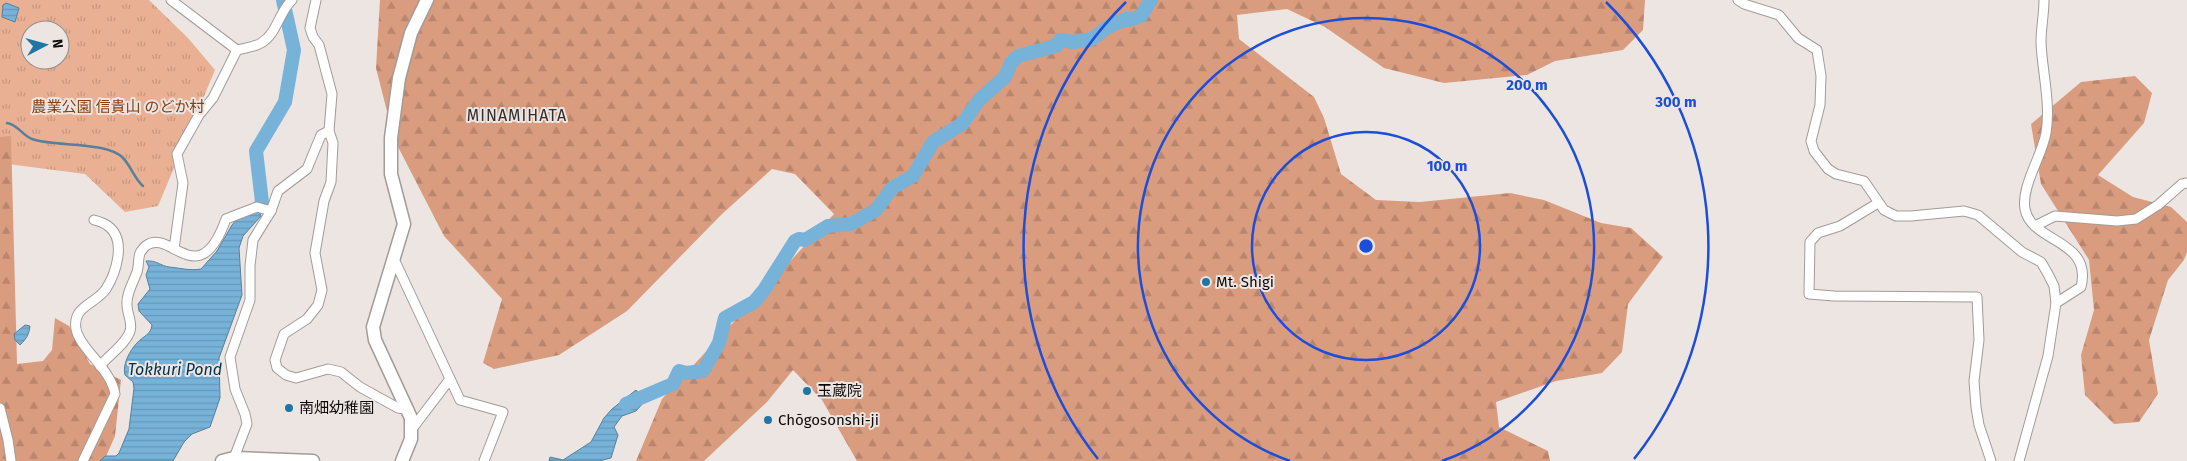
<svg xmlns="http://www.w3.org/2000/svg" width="2187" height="461" font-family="'Fira Sans','Noto Sans JP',sans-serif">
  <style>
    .grass { fill: url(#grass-tufts); fill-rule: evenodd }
    .forest { fill: url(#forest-firs) }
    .water { fill: url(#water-rules); stroke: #58809b }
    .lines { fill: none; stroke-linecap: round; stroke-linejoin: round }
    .stream { stroke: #58809b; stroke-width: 2.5 }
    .river { stroke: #77b2d9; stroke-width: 14 }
    .street-casing { stroke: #a29c99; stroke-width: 11 }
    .secondary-casing { stroke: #a29c99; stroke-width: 15 }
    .street { stroke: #fff; stroke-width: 9 }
    .secondary { stroke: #fff; stroke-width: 12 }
    .ring { fill: none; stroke: #1d4ed8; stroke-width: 2.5 }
    .poi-dot { fill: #1f76a5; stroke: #ece5e2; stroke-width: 2 }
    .labels { text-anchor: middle; stroke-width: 4; stroke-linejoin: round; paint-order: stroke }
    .park-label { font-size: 15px; fill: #863d12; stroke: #ece5e2 }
    .poi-label { font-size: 15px; fill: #0e0c0b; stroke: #ece5e2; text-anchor: start }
    .neighbourhood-label { font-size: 16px; letter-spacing: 1px; fill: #342f2d; stroke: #ece5e2 }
    .water-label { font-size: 16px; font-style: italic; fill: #00324c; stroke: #ece5e2 }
    .centre { fill: #1d4ed8; stroke: #ece5e2; stroke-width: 2.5 }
    .ring-label { font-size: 15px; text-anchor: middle; font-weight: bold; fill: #1d4ed8; stroke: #ece5e2; stroke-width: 4; stroke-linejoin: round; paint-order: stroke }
  </style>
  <defs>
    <pattern id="grass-tufts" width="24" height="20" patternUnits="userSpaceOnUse" patternTransform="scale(1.25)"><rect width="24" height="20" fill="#e9b094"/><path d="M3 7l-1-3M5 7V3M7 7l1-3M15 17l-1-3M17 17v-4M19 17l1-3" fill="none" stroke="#c7967e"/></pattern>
    <pattern id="forest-firs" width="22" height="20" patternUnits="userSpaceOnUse" patternTransform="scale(1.25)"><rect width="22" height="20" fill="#d99c7f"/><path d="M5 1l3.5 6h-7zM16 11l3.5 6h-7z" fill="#b9856c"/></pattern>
    <pattern id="water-rules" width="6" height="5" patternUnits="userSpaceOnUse" patternTransform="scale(1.25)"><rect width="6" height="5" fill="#77b2d9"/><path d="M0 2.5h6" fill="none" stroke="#6698b9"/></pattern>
  </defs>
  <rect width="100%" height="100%" fill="#ece5e2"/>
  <!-- grass -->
  <path class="grass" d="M0,0H149L188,38L215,70L158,206L125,212L85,174L0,163ZM30,30H60V60H30Z"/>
  <!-- forest -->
  <g class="forest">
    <polygon points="380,0 1645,0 1643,30 1623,50 1555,61 1527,75 1444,83 1384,68 1325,27 1287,9 1237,15 1239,39 1314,97 1324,118 1341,174 1376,200 1420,202 1510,193 1544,200 1601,223 1631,228 1663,257 1628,304 1622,352 1602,373 1556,381 1496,402 1499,427 1548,451 1550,461 857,461 822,400 793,370 767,402 704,461 636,461 662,399 834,214 795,174 772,169 722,214 627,311 559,355 494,369 483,363 502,299 444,236 394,139 376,68"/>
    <polygon points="2135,76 2152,93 2144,123 2098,175 2133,197 2171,207 2187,222 2187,252 2184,260 2168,280 2149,340 2158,394 2139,422 2114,424 2085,395 2081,355 2094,310 2089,260 2041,184 2031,124 2081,82"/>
    <polygon points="11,136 17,364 43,361 52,350 55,318 69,326 90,364 121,380 115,436 104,461 0,461 0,137"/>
  </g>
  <!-- water -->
  <g class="water">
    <polygon points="6,3 19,8 15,22 2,17 3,5"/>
    <path d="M256,211H259L261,216L243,236L239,248L242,295L219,358L220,398L210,427L192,434L184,442L173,461H100L105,456H116L119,453L129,429L134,388L133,382L125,375C122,365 130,350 137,343C143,336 151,335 152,325L139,311L138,304L150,289L146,275L149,267L146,261C156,260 161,266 169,267C180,268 190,271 201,269L217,251L232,225L237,219Z"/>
    <path d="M25,325L30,326C29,335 26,339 20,345L15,340L14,334Z"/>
    <polygon points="636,390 643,398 644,402 636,411 622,416 614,427 618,435 611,458 599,461 549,461 550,457 563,460 591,442 604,418 612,409"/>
  </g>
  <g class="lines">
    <!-- stream -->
    <path class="stream" d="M7,123C17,124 23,136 32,139C54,147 107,141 123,158C131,166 134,178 143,186"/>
    <!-- river -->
    <g class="river">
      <polyline points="260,206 262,202 256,151 285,102 294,50 283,0"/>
      <polyline points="626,404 673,384 679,371 686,373 703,371 719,343 725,318 754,302 764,290 795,241 799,239 805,240 828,226 851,224 876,210 892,188 913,176 933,142 962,124 979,100 1005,77 1011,63 1018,56 1056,46 1060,40 1073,42 1092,39 1108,27 1126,19 1129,20 1141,16 1151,0"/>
    </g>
    <defs>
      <g id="street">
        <polyline points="171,0 237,50"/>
        <polyline points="316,0 310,28 313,37 319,45 332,94 329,131 333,143 331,182 324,201 315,253 322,290 318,305 307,319 284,334 275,360 277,368 286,375 296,378 328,369 341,372 360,387 398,408 409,410"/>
        <polyline points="1738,0 1744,4 1779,15 1798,38 1817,50 1821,76 1820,105 1811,141 1814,151 1828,169 1836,174 1864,181 1884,210 1896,216 1911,216 1964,211 1978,215 2022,252 2041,262 2048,274 2054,286 2056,303 2048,356 2019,461"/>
        <path d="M2044,0C2044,14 2041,28 2041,42C2042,71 2051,103 2046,133C2042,156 2021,186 2025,209C2031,243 2093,239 2081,287L2056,303"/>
        <polyline points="1878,203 1840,226 1818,233 1810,242 1809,294 1834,296 1977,297 1979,340 1974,381 1976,407 1979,425 1991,461"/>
        <polyline points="2035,226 2055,216 2117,221 2136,219 2158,205 2182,184 2187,183"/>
        <path d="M174,249L183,183L177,154L199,115L213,98L237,50C244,48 255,47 261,43C277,34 279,12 292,0"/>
        <polyline points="393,257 460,400 503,412 484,461"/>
        <path d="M100,366C109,355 126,344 130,331C133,323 127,314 127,305C126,294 133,283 137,272C139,266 138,259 140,253C141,251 145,246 147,245C171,229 199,294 226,219L257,207L271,211"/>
        <polyline points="0,408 8,440 11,461"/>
        <polyline points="412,429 450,379"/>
        <polyline points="234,458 247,424 245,414 235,389 230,357 250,300 250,266 253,240 271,211 278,191 307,169 321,135 329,131"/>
        <path d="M83,461L115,394C111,369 80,349 76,329C72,306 96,304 106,289C116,273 127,240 108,226C104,223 98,221 94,220"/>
      </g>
      <g id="secondary">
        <polyline points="222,461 234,458 313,461"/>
        <polyline points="402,461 411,439 411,418 375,340 373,327 404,224 391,174 391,138 399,78 411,33 427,0"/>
      </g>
    </defs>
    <!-- street casing -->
    <use href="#street" class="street-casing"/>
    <!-- secondary casing -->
    <use href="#secondary" class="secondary-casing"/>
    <!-- street -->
    <use href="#street" class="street"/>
    <!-- secondary -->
    <use href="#secondary" class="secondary"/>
  </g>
  <!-- distance rings -->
  <g class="ring">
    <circle cx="1366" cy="246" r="114"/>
    <path d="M1290 461A228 228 0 1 1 1442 461"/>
    <path d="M1098 459A342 342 0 0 1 1126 2M1606 2A342 342 0 0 1 1634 459"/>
  </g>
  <!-- markers -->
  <g class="poi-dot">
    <circle cx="1206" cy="282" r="5"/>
    <circle cx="807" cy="391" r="5"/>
    <circle cx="289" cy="408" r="5"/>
    <circle cx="768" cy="420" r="5"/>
  </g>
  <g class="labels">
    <!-- park labels -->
    <g class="park-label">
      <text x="118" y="112">農業公園 信貴山 のどか村</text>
    </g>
    <!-- poi labels -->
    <g class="poi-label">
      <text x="1216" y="287">Mt. Shigi</text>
      <text x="817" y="396">玉蔵院</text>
      <text x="299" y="413">南畑幼稚園</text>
      <text x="778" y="425">Chōgosonshi-ji</text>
    </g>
    <!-- neighbourhood labels -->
    <g class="neighbourhood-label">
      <text x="517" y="121">MINAMIHATA</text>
    </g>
    <!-- water labels -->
    <g class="water-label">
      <text x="175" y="375">Tokkuri Pond</text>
    </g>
  </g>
  <circle cx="1366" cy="246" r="8" class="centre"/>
  <g class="ring-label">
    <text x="1527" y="90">200 m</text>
    <text x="1676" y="107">300 m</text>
    <text x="1447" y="171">100 m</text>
  </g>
  <!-- north arrow -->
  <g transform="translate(45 45) rotate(84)"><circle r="24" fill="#ece5e2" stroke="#938e8c"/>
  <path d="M0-4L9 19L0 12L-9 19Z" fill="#1f76a5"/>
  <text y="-8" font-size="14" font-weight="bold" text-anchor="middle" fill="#0e0c0b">N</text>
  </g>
</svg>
